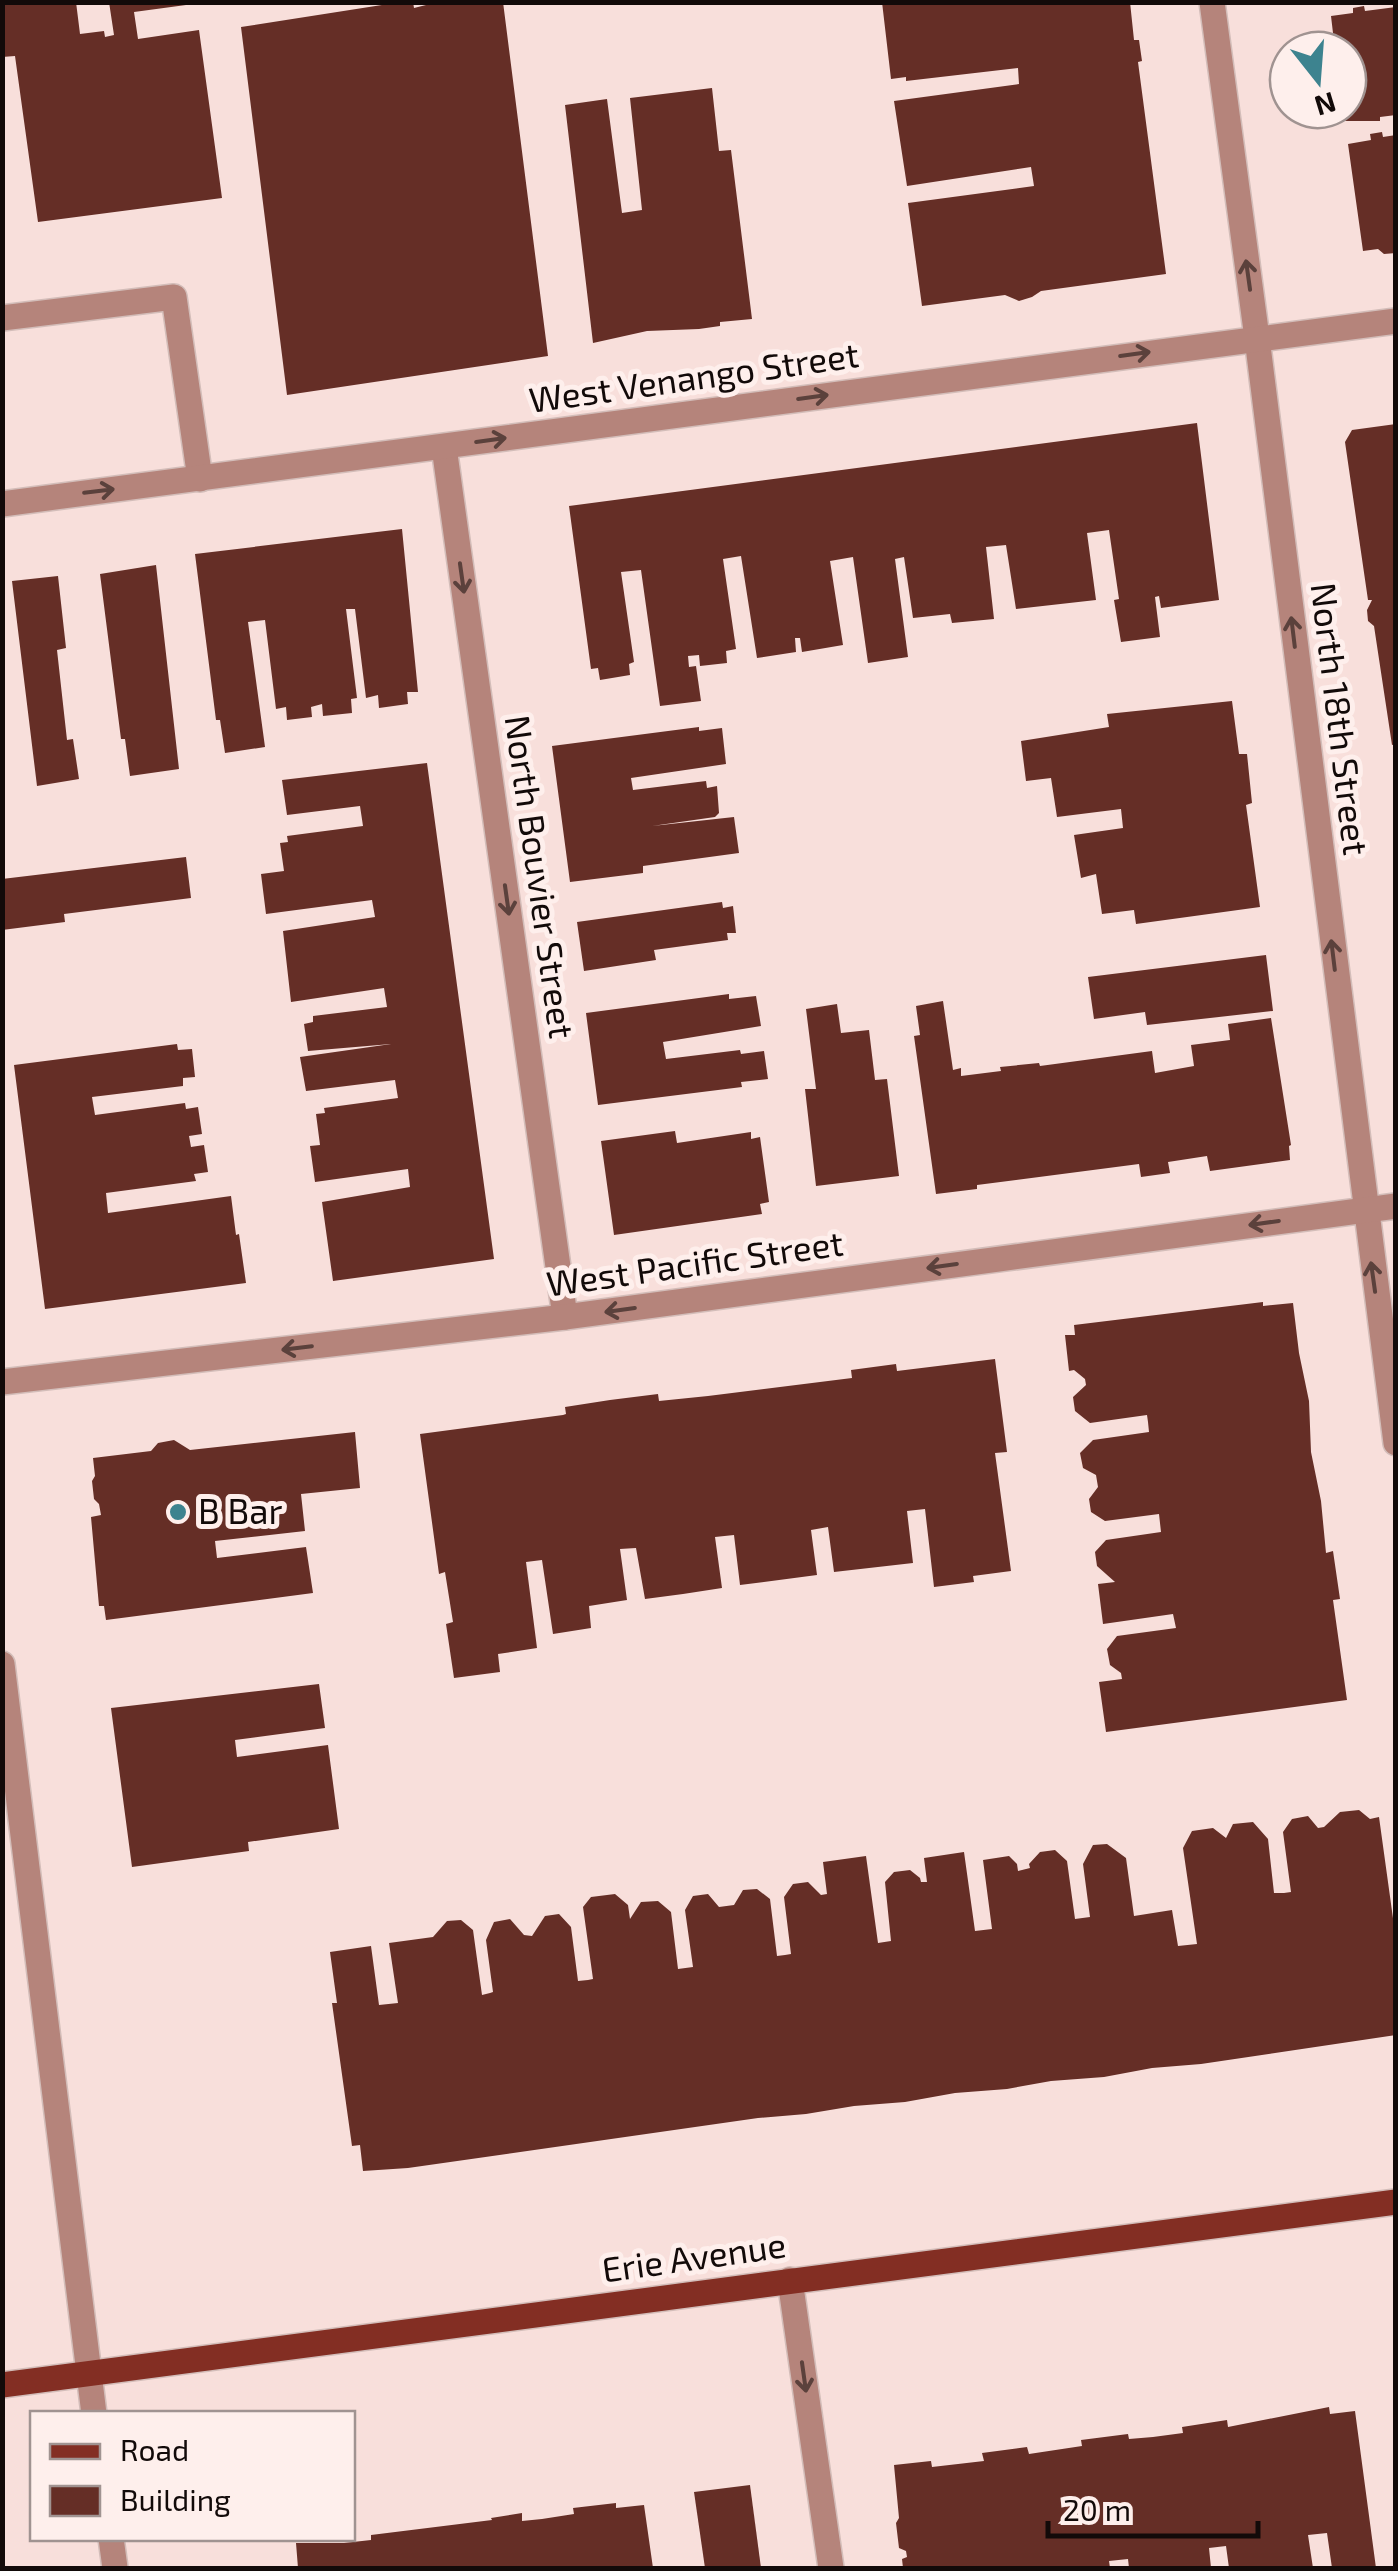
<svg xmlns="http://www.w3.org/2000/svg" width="1398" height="2571" font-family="'Exo 2',sans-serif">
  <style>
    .building { fill: #652e26 }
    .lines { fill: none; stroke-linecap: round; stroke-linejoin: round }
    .minor-casing { stroke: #d3bdb9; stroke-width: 28 }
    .major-casing { stroke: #d3bdb9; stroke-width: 28 }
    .minor { stroke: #b5847b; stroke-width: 25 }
    .major { stroke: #832e23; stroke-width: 25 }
    .oneway { stroke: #5b413c }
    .poi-dot { fill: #3d838f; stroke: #feefec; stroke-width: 4 }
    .labels { text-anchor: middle; stroke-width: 10; stroke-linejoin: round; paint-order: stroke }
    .street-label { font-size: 35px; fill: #120a09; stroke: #feefec }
    .poi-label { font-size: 35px; fill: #120a09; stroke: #feefec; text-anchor: start }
  </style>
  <rect width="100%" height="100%" fill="#f8dfdb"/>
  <!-- building -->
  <g class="building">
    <polygon points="2,2 76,2 80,34 104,31 105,37 114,35 109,2 186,2 186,5 134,12 138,39 199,30 222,198 38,222 15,56 2,57"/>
    <polygon points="401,2 413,2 414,8 438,2 503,2 548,356 287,395 241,27"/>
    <polygon points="882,2 1130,2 1134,40 1139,40 1142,61 1138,62 1166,274 1041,291 1032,297 1019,301 1005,295 922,306 908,203 1034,186 1031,167 907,186 894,101 1019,84 1018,68 906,81 906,77 891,79"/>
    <polygon points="1364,6 1365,11 1396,7 1396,115 1380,117 1380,121 1345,121 1344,110 1348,110 1348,50 1335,50 1331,16 1353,13 1353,8"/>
    <polygon points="712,88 719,151 731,150 752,319 720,322 720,326 699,329 647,331 593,343 565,105 607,99 622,213 642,210 630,98"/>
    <polygon points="1382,132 1383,137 1396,135 1396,253 1384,254 1378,249 1363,251 1348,144 1371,140 1370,134"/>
    <polygon points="1197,423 1219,600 1161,608 1159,596 1155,597 1160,637 1121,642 1114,600 1119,599 1109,530 1087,533 1096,600 1016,609 1006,545 986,547 994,619 952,623 950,614 913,618 904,557 895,559 908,657 868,663 853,557 830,561 843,645 802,652 800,638 795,638 796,652 757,658 741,556 723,559 736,649 726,651 727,663 700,666 699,655 688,656 689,667 696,666 701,701 660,706 641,570 621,572 634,662 629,664 630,675 600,680 598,668 591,669 569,506"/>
    <polygon points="1396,424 1396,744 1392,745 1374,626 1368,621 1367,610 1372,600 1368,600 1345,442 1352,430"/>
    <polygon points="402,529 418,692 407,692 408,704 379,708 378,695 366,698 355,609 346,609 357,698 351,699 352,713 323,716 322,704 311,707 312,717 287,720 286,707 276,709 265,620 248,622 265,747 225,753 220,720 216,720 195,554"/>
    <polygon points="156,565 179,769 130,776 125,739 121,739 100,574"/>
    <polygon points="58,576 66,648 57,650 67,740 73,739 79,779 37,786 12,581"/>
    <polygon points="1232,701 1239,754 1247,754 1252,803 1246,805 1260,907 1136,924 1134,910 1102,914 1096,874 1081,878 1074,835 1123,828 1121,809 1057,817 1051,778 1026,781 1021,741 1109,727 1107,714"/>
    <polygon points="699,727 699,731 722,728 726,764 631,778 633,790 706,781 707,788 717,786 719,813 715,817 652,826 734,817 739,853 643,866 643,873 570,882 552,746"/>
    <polygon points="427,763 494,1259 333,1281 322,1202 410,1187 408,1169 315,1182 310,1146 320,1145 316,1114 325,1113 324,1108 398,1098 395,1080 306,1091 300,1057 391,1044 308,1051 304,1024 313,1022 313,1016 387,1007 384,988 291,1002 283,931 375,917 372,900 266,914 261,874 284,871 280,843 288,842 287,836 363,826 360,806 287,815 282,780"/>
    <polygon points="186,857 191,898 64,914 65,922 2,930 2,879"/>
    <polygon points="722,902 723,908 733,906 736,933 727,933 728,940 654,950 656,960 584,971 577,922"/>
    <polygon points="1266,955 1273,1011 1147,1025 1145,1012 1094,1019 1088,977"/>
    <polygon points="729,994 729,999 756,996 761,1026 663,1042 666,1059 740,1050 741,1054 764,1051 768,1079 741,1082 742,1087 598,1105 586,1013"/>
    <polygon points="943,1001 953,1070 961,1068 961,1076 1001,1071 1000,1067 1039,1063 1040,1066 1152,1051 1155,1073 1194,1066 1191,1045 1230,1040 1228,1024 1271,1018 1291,1145 1289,1146 1290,1160 1210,1171 1207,1156 1168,1162 1170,1173 1141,1177 1139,1164 977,1185 977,1189 936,1194 914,1036 920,1035 916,1006"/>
    <polygon points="837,1004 841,1033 869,1030 875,1080 887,1079 899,1176 816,1186 805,1089 816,1089 806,1009"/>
    <polygon points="177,1044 178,1050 192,1049 195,1077 183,1078 183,1086 92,1097 95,1115 185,1103 186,1109 198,1107 202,1134 189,1136 191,1147 204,1145 208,1172 194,1174 196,1181 106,1193 108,1213 231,1196 236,1235 239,1234 246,1283 45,1309 14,1065"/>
    <polygon points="675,1131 677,1143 751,1132 751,1139 760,1137 769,1202 760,1204 762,1214 614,1235 601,1141"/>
    <polygon points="1263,1302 1263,1306 1293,1303 1299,1353 1309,1401 1311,1452 1321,1501 1326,1553 1333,1551 1340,1599 1333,1600 1347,1700 1106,1732 1099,1682 1122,1679 1121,1673 1110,1665 1107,1649 1117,1636 1176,1628 1173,1614 1103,1624 1098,1584 1115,1582 1097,1566 1095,1552 1106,1540 1161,1532 1159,1514 1105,1521 1091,1512 1089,1499 1098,1487 1096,1475 1083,1468 1080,1453 1093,1440 1149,1432 1148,1422 1147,1415 1090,1423 1075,1411 1073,1397 1086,1385 1085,1379 1074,1370 1069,1371 1065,1335 1075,1335 1074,1325"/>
    <polygon points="995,1359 1007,1452 995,1453 1011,1571 973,1576 974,1582 934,1587 925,1509 907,1511 913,1563 834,1572 828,1527 811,1530 817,1575 740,1585 734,1535 715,1537 722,1588 683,1594 645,1599 636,1548 620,1549 627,1600 589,1606 591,1628 553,1634 542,1560 526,1562 537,1648 498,1654 500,1672 454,1678 446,1624 453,1622 445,1572 439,1574 420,1434 563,1415 566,1414 565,1407 610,1400 658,1394 659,1401 708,1396 852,1378 851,1370 896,1364 897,1371"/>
    <polygon points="355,1432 360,1488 301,1494 305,1531 215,1541 217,1558 306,1547 313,1593 106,1620 104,1606 99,1606 91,1517 101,1515 99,1504 94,1499 92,1481 95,1476 93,1458 151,1451 158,1443 174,1440 190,1450"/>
    <polygon points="319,1684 325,1728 235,1740 237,1757 328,1745 339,1829 248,1842 249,1851 132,1867 111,1708"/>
    <polygon points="1359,1810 1370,1819 1379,1817 1396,1940 1396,2035 1201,2064 1152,2068 1104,2077 1051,2081 1007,2089 955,2093 905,2102 854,2106 806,2114 758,2118 408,2168 363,2171 360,2145 352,2146 332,2003 337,2003 330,1952 371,1946 379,2005 398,2003 389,1943 433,1937 447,1921 461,1920 473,1930 482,1995 490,1993 493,1992 486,1940 494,1922 510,1919 524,1935 532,1936 545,1916 559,1914 571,1927 578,1981 588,1980 593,1979 583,1907 591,1897 615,1894 628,1905 630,1919 641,1902 658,1901 671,1912 678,1969 693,1967 685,1910 693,1896 708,1894 719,1907 734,1905 743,1890 757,1889 770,1899 777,1956 785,1955 791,1954 784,1897 793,1884 808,1882 821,1895 827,1894 823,1862 866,1856 878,1943 891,1941 885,1882 894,1872 910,1870 920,1878 921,1882 927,1882 924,1858 964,1852 975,1931 992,1929 983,1860 1009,1856 1017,1864 1018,1871 1030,1868 1029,1864 1040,1852 1055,1850 1067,1861 1075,1919 1090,1917 1083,1864 1093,1845 1107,1844 1126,1858 1134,1916 1172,1910 1178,1946 1197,1944 1183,1848 1192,1831 1213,1828 1226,1838 1233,1824 1253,1822 1268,1839 1274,1893 1284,1893 1291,1892 1283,1832 1292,1819 1308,1816 1318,1828 1324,1827 1340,1812"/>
    <polygon points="1329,2407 1330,2414 1355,2411 1376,2568 1332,2568 1327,2533 1308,2535 1313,2568 1229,2568 1226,2546 1209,2548 1211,2568 1129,2568 1128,2559 1109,2561 1110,2568 903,2568 902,2559 907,2557 906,2551 899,2548 896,2523 899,2518 894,2465 931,2461 932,2467 984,2461 982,2453 1027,2447 1029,2454 1082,2446 1081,2440 1128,2434 1129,2439 1153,2437 1183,2433 1182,2427 1227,2420 1228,2427"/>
    <polygon points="750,2485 761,2568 705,2568 694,2492"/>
    <polygon points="616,2503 616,2508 644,2505 653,2568 298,2568 296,2543 344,2543 371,2540 371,2535 492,2520 491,2518 522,2513 522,2521 542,2519 574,2514 573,2508"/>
  </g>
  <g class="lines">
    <defs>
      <g id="minor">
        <polyline points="1212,2 1257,338 1396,1443"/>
        <polyline points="2,318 174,297 200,479"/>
        <polyline points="444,447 565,1317"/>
        <polyline points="2,504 1396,321"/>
        <polyline points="2,1382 565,1317 1396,1206"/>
        <polyline points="2,1664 94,2414"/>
        <polyline points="790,2280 831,2568"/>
        <polyline points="111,2538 115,2568"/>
      </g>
      <polyline id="major" points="2,2385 1396,2202"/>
    </defs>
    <!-- minor casing -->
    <use href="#minor" class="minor-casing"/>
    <!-- major casing -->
    <use href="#major" class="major-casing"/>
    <!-- minor -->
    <use href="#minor" class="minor"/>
    <!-- major -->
    <use href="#major" class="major"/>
  </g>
  <!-- one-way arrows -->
  <defs><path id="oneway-shaft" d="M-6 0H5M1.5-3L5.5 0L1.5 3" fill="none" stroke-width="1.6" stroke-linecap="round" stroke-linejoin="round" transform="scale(2.5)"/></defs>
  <g class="oneway">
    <use href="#oneway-shaft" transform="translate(1248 275) rotate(-98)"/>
    <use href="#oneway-shaft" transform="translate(1135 354) rotate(-8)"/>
    <use href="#oneway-shaft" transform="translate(813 397) rotate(-8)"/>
    <use href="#oneway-shaft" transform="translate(491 440) rotate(-8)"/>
    <use href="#oneway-shaft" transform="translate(99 491) rotate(-7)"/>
    <use href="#oneway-shaft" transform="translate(462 578) rotate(82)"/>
    <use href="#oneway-shaft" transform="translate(1293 632) rotate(-97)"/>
    <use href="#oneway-shaft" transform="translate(507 900) rotate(82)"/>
    <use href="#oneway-shaft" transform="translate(1333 955) rotate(-97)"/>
    <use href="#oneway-shaft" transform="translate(1264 1223) rotate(172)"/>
    <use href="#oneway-shaft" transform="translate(942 1266) rotate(172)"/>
    <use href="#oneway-shaft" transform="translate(1373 1277) rotate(-98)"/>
    <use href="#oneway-shaft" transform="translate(620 1310) rotate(172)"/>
    <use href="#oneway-shaft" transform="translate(297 1348) rotate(173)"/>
    <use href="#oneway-shaft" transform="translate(804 2377) rotate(82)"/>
  </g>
  <!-- markers -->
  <circle class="poi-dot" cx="178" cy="1512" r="10"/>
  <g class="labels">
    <!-- street labels -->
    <g class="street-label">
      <text transform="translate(694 378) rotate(-8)" y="12">West Venango Street</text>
      <text transform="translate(1339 719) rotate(83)" y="12">North 18th Street</text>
      <text transform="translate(539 877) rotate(82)" y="12">North Bouvier Street</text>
      <text transform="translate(695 1264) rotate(-8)" y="12">West Pacific Street</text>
      <text transform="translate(694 2258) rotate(-8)" y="12">Erie Avenue</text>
    </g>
    <!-- poi labels -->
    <g class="poi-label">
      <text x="198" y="1524">B Bar</text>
    </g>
  </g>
  <!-- border -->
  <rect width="1398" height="2571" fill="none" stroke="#120a09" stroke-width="10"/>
  <!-- legend -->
  <rect x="30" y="2411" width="325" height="130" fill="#feefec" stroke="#a09391" stroke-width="2.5"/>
  <rect x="50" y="2444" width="50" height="15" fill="#832e23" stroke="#a09391" stroke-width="2.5"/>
  <text x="120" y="2461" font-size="30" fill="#120a09">Road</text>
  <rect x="50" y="2486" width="50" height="30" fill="#652e26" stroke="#a09391" stroke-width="2.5"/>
  <text x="120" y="2511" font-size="30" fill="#120a09">Building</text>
  <!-- north arrow -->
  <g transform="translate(1318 80) rotate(163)"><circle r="48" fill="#feefec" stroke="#a09391" stroke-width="2.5"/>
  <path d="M0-8L18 38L0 25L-18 38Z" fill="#3d838f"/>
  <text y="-15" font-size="28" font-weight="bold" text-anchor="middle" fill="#120a09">N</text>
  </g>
  <!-- scale -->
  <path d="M1048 2521v15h210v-15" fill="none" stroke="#120a09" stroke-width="5"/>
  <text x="1063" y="2521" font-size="30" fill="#120a09" stroke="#feefec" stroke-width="8" paint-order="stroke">20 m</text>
</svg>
